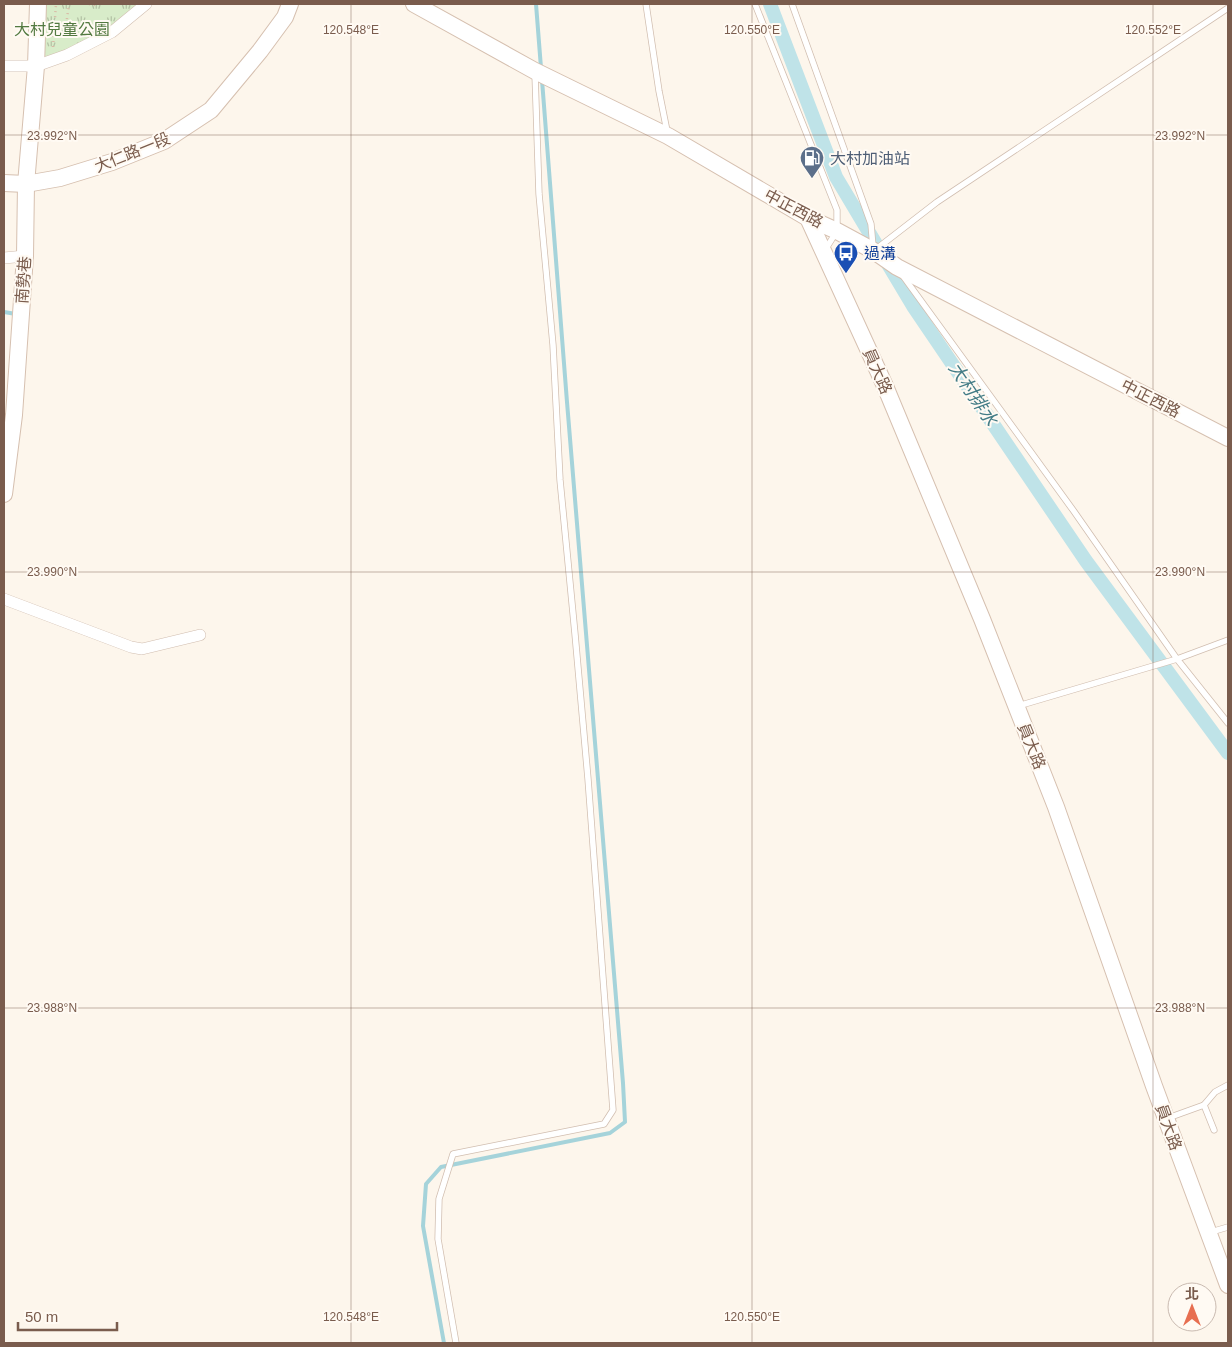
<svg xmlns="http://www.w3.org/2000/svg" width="1232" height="1347" font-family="Helvetica,'Noto Sans TC',sans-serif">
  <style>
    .grass { fill: url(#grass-tufts) }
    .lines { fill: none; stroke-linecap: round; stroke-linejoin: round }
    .stream { stroke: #a5d3da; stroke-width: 4 }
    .canal { stroke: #bfe3e8; stroke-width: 14 }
    .lane-casing { stroke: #d1beb0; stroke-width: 7 }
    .street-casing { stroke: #d1beb0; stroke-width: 12 }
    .secondary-casing { stroke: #d6c0b0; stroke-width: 18 }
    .path { stroke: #d9b8a5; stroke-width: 2.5; stroke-dasharray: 1 4; stroke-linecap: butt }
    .lane { stroke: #fff; stroke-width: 5.5 }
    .street { stroke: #fff; stroke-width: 11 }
    .secondary { stroke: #fff; stroke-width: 16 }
    .ticks { fill: none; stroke: #7a5c4d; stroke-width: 1; stroke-opacity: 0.45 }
    .labels { text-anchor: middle; stroke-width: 4; stroke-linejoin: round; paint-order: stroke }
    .park-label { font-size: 16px; fill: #537a41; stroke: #fffaf3 }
    .street-label { font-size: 16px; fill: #7a5c4d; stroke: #fffaf3 }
    .service-label { font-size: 16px; fill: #4e5e75; stroke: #fffaf3; text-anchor: start }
    .transit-label { font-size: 16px; fill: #164399; stroke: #fffaf3; text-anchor: start }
    .water-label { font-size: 18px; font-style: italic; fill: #437c86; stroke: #fffaf3 }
    .ticks-label { font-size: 12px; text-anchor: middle; fill: #7a5c4d; stroke: #fffaf3; stroke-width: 4; stroke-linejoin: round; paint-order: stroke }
  </style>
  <defs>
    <pattern id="grass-tufts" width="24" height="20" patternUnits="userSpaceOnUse" patternTransform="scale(1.25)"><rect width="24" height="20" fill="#d8ecc9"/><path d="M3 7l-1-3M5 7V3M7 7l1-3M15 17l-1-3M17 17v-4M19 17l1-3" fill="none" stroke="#b4c2a5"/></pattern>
  </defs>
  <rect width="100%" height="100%" fill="#fdf6ec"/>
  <!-- grass -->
  <polygon class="grass" points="39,4 146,4 112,32 36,66"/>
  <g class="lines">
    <!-- stream -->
    <g class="stream">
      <polyline points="536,4 541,68"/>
      <polyline points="4,312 16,314"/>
      <polyline points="444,1343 423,1226 426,1184 441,1167 610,1133 625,1122 623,1083 567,402 542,80"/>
    </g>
    <!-- canal -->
    <polyline class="canal" points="770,4 836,177 913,306 1086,561 1228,753"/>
    <defs>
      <g id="lane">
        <polyline points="646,4 659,91 667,131"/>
        <polyline points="755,4 837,210 837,231 825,250"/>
        <polyline points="792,4 871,224 873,247"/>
        <polyline points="875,250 937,202 1228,8"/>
        <polyline points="903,276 1073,510 1177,659 1228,723"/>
        <polyline points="1018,706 1177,659 1228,640"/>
        <polyline points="1204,1105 1215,1092 1228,1085"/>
        <polyline points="1168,1118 1204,1105 1214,1130"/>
        <polyline points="1211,1232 1228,1227"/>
        <polyline points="456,1343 438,1239 439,1199 453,1154 604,1124 613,1110 588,779 575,634 560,480 553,345 539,194 535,74"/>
      </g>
      <g id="street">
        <polyline points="4,66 36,66 67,55 112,32 146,4"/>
        <polyline points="4,258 25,256"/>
        <polyline points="4,599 131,647 142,649 200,635"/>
      </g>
      <g id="secondary">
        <polyline points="414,4 535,71 668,136 808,218 837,231 874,251 897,267 1228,438"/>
        <polyline points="4,183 26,184 60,178 112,162 164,141 211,110 260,51 285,17 290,4"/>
        <polyline points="808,218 885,386 982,619 1056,807 1154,1086 1228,1285"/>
        <polyline points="4,494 14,415 25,256 26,184 36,66 38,4"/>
      </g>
    </defs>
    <!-- lane casing -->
    <use href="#lane" class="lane-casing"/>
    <!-- street casing -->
    <use href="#street" class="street-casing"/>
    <!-- secondary casing -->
    <use href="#secondary" class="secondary-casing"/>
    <!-- path -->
    <g class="path">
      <polyline points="89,4 95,5 96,4"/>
      <polyline points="54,33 65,33 69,4"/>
      <polyline points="53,47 56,4"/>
    </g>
    <!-- lane -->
    <use href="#lane" class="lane"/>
    <!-- street -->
    <use href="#street" class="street"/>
    <!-- secondary -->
    <use href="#secondary" class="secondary"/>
  </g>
  <!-- ticks -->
  <path class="ticks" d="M351,4V1343M752,4V1343M1153,4V1343M4,135H1228M4,572H1228M4,1008H1228"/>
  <!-- icons -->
  <defs>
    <symbol id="fuel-pin" viewBox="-11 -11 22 30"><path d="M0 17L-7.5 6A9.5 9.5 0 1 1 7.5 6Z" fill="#5c6f8a" stroke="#fffaf3"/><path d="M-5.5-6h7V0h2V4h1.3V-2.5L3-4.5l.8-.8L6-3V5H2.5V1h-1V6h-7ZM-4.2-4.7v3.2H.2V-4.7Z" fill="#fff"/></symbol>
    <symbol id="bus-pin" viewBox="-11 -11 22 30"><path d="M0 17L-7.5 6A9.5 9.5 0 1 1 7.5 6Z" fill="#1a4fb4" stroke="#fffaf3"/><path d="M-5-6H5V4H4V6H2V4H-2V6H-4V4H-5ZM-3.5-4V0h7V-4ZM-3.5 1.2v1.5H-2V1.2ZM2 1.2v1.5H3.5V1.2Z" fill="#fff"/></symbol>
  </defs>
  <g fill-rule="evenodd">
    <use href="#fuel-pin" x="798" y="144" width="28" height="38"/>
    <use href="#bus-pin" x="832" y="239" width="28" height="38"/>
  </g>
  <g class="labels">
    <!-- park labels -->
    <g class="park-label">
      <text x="62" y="35">大村兒童公園</text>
    </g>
    <!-- street labels -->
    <g class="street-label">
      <text transform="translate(132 152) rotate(-22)" y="6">大仁路一段</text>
      <text transform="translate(794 208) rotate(28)" y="6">中正西路</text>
      <text transform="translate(23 280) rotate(-86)" y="6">南勢巷</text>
      <text transform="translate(878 371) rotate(66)" y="6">員大路</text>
      <text transform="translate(1151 398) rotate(27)" y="6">中正西路</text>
      <text transform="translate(1032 746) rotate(68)" y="6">員大路</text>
      <text transform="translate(1169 1127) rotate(70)" y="6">員大路</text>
    </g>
    <!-- service labels -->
    <g class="service-label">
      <text x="830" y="164">大村加油站</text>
    </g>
    <!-- transit labels -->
    <g class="transit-label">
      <text x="864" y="259">過溝</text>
    </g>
    <!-- water labels -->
    <g class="water-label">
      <text transform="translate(973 394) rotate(56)" y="6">大村排水</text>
    </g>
  </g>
  <g class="ticks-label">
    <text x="351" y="34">120.548°E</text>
    <text x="752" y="34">120.550°E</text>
    <text x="1153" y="34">120.552°E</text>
    <text x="52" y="140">23.992°N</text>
    <text x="1180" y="140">23.992°N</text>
    <text x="52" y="576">23.990°N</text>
    <text x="1180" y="576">23.990°N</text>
    <text x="52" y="1012">23.988°N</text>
    <text x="1180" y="1012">23.988°N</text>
    <text x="351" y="1321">120.548°E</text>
    <text x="752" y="1321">120.550°E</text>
  </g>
  <!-- border -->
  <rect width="1232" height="1347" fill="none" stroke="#7a5c4d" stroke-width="10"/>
  <!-- north arrow -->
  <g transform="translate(1192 1307)"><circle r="24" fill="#fffaf3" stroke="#cabbb1"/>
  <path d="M0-4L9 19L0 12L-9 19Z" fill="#e76f51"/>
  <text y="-8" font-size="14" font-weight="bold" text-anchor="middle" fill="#7a5c4d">北</text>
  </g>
  <!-- scale -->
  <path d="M18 1322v8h99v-8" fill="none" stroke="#7a5c4d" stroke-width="2.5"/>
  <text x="25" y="1322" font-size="15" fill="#7a5c4d" stroke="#fffaf3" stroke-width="4" paint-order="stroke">50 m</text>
</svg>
